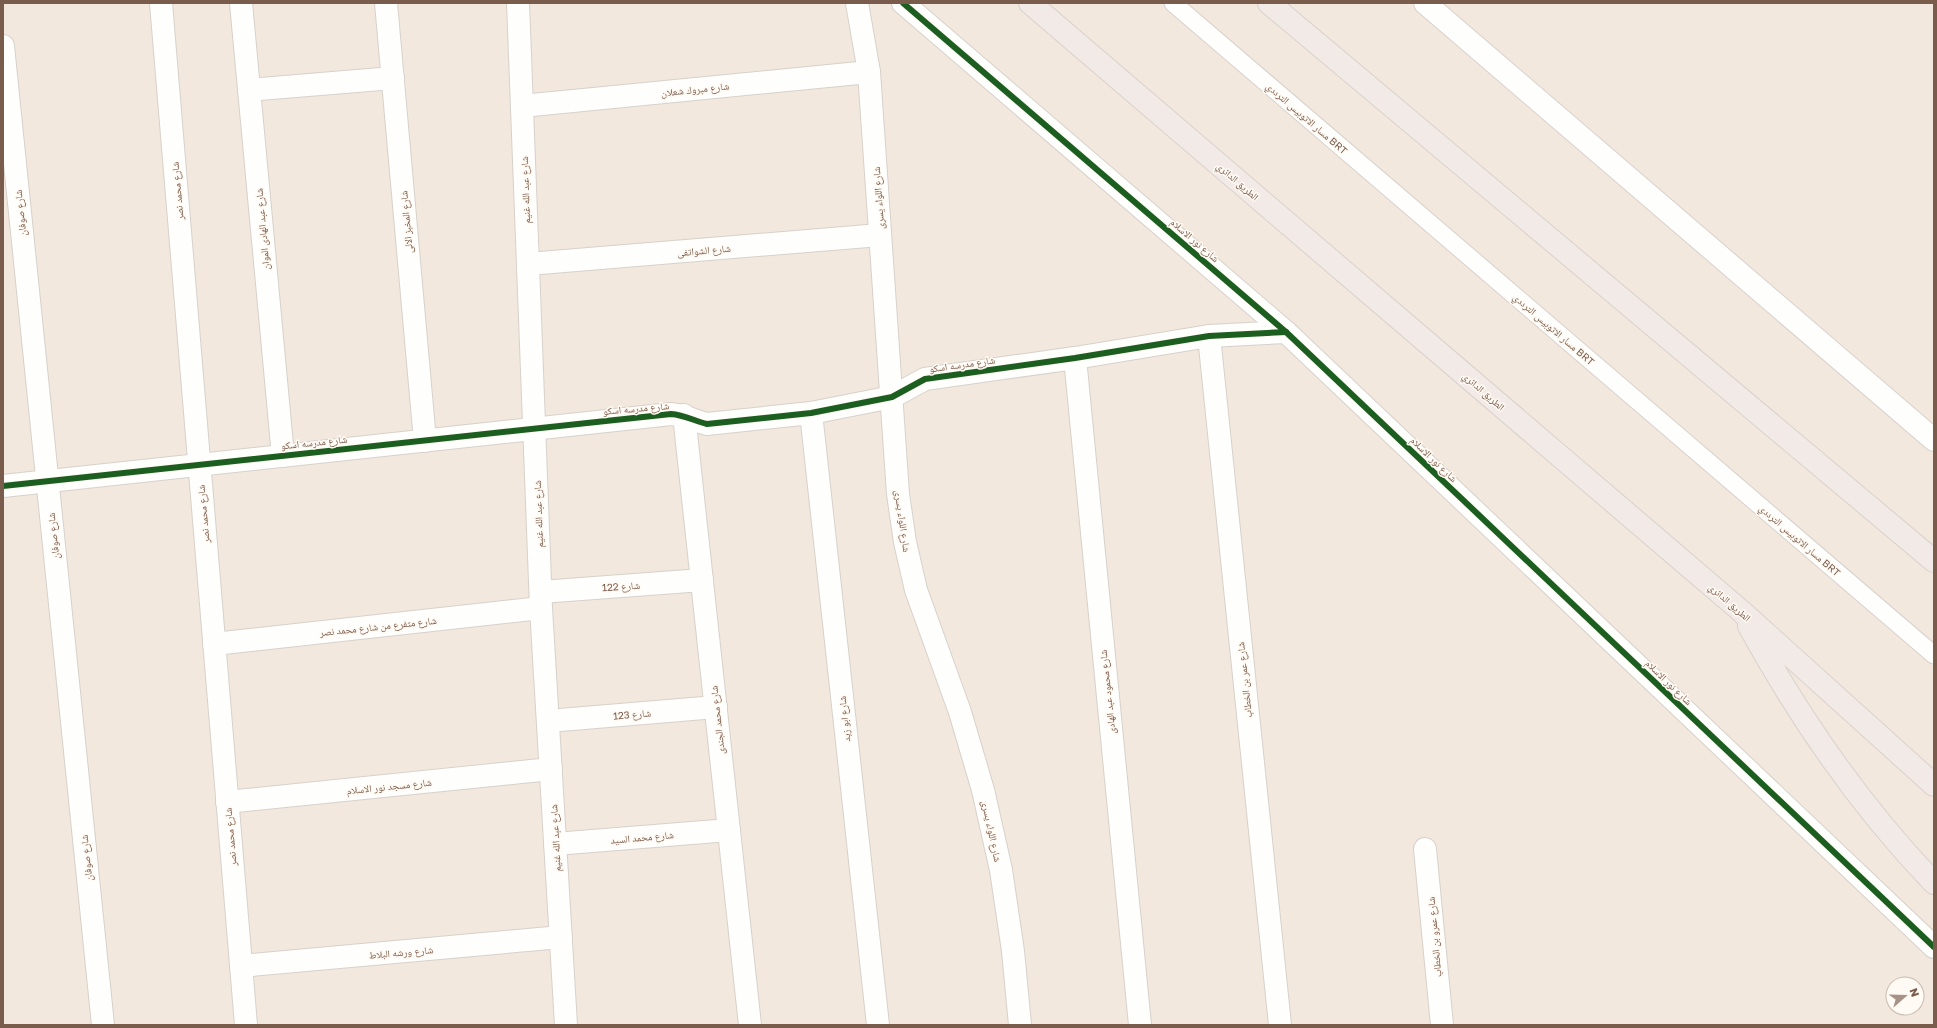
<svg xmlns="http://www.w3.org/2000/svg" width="1937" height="1028" font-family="'Golos Text','Noto Naskh Arabic',sans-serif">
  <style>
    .residential { fill: #f2e8de; fill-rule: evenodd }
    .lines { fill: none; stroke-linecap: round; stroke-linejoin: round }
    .service-casing { stroke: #d7d1cb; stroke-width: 19 }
    .minor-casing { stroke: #d7d1cb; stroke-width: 24 }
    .tertiary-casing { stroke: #d7d1cb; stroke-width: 24 }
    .motorway-casing { stroke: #dad1cc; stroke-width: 24 }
    .service { stroke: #fefefd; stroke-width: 17 }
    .minor { stroke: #fefefd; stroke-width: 22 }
    .tertiary { stroke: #fefefd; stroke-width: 22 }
    .motorway { stroke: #f2eae7; stroke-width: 22 }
    .cycleway-casing { stroke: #fffaf3; stroke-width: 8 }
    .cycleway { stroke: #1b5e20; stroke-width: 6 }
    .labels { text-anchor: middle; stroke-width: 3; stroke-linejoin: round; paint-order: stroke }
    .street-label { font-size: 10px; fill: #7a5c4d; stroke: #fffaf3 }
  </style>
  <rect width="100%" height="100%" fill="#f9f5f0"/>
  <!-- residential -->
  <path class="residential" d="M3,3H1934V1025H3ZM1893,984H1917V1008H1893Z"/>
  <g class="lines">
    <defs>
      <polyline id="service" points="1173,3 1934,655"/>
      <g id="minor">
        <polyline points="161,3 246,1025"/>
        <polyline points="241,3 283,456"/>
        <polyline points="386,3 425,441"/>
        <polyline points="518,3 541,608 566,1025"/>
        <polyline points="857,3 869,72 898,494 905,542 916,590 960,712 983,790 1001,870 1013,951 1020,1025"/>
        <polyline points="1425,3 1934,440"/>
        <polyline points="3,46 103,1025"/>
        <polyline points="249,90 393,78"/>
        <polyline points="522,106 869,72"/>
        <polyline points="528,264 880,235"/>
        <polyline points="1209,336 1280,1025"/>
        <polyline points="1075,358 1140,1025"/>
        <polyline points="811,413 878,1025"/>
        <polyline points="684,415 750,1025"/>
        <path d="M3,486L671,414C685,415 694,421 707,424L811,413L892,397L925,379L1075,358L1209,336L1286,332"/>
        <polyline points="541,592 702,580"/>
        <polyline points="214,644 541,608"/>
        <polyline points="548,721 716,707"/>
        <polyline points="227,802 551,769"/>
        <polyline points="555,844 729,830"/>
        <polyline points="1425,849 1442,1025"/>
        <polyline points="241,966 561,937"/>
      </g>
      <polyline id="tertiary" points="903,3 1286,332 1934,947"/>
      <g id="motorway">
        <polyline points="1030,3 1741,611 1934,785"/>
        <polyline points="1269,3 1934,561"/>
        <path d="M1749,626C1800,719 1860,806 1934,883"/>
      </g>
    </defs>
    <!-- service casing -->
    <use href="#service" class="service-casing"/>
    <!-- minor casing -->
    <use href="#minor" class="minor-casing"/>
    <!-- tertiary casing -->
    <use href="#tertiary" class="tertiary-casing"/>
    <!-- motorway casing -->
    <use href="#motorway" class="motorway-casing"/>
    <!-- service -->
    <use href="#service" class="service"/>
    <!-- minor -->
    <use href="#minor" class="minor"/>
    <!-- tertiary -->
    <use href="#tertiary" class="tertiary"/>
    <!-- motorway -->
    <use href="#motorway" class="motorway"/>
    <defs>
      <g id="cycleway">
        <polyline points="903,3 1286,332 1934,947"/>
        <path d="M3,486L671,414C685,415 694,421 707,424L811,413L892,397L925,379L1075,358L1209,336L1286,332"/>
      </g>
    </defs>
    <!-- cycleway casing -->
    <use href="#cycleway" class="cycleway-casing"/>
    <!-- cycleway -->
    <use href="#cycleway" class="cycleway"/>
  </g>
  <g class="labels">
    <!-- street labels -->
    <g class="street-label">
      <text transform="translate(695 89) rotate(-6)" y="4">شارع مبروك شعلان</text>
      <text transform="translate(1307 118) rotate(41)" y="4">مسار الاتوبيس الترددي BRT</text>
      <text transform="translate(1238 181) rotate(41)" y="4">الطريق الدائري</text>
      <text transform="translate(525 190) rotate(-92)" y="4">شارع عبد الله غنيم</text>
      <text transform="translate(177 191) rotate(-95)" y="4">شارع محمد نصر</text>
      <text transform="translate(878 198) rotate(-94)" y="4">شارع اللواء يسرى</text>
      <text transform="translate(20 213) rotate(-96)" y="4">شارع صوفان</text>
      <text transform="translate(406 222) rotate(-95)" y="4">شارع المخبز الالى</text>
      <text transform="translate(262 229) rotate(-95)" y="4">شارع عبد الهادى الموان</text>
      <text transform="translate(1195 240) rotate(41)" y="4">شارع نور الاسلام</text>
      <text transform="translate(704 250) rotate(-5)" y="4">شارع الشواتفى</text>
      <text transform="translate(1554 329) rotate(41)" y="4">مسار الاتوبيس الترددي BRT</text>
      <text transform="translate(962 364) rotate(-8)" y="4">شارع مدرسه اسكو</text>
      <text transform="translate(1484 391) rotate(41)" y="4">الطريق الدائري</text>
      <text transform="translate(636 408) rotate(-5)" y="4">شارع مدرسه اسكو</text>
      <text transform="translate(314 442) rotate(-6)" y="4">شارع مدرسه اسكو</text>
      <text transform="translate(1434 459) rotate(44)" y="4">شارع نور الاسلام</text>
      <text transform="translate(203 514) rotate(-95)" y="4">شارع محمد نصر</text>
      <text transform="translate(538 514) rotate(-92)" y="4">شارع عبد الله غنيم</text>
      <text transform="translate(903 521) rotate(82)" y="4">شارع اللواء يسرى</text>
      <text transform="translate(53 536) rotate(-96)" y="4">شارع صوفان</text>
      <text transform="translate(1800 540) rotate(41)" y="4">مسار الاتوبيس الترددي BRT</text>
      <text transform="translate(621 586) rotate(-4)" y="4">شارع 122</text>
      <text transform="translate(1730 602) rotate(41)" y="4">الطريق الدائري</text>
      <text transform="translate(378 626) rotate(-6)" y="4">شارع متفرع من شارع محمد نصر</text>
      <text transform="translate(1244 680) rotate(-96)" y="4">شارع عمر بن الخطاب</text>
      <text transform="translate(1669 682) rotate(44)" y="4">شارع نور الاسلام</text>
      <text transform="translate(1107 692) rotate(-96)" y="4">شارع محمود عبد الهادى</text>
      <text transform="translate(632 714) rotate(-5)" y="4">شارع 123</text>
      <text transform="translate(844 719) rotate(-96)" y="4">شارع ابو زيد</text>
      <text transform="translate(717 720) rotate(-96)" y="4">شارع محمد الجندى</text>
      <text transform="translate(389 786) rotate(-6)" y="4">شارع مسجد نور الاسلام</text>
      <text transform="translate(992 831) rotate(78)" y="4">شارع اللواء يسرى</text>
      <text transform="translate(230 837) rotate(-95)" y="4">شارع محمد نصر</text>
      <text transform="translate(642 837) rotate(-5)" y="4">شارع محمد السيد</text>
      <text transform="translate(555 838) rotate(-93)" y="4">شارع عبد الله غنيم</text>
      <text transform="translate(86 858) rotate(-96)" y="4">شارع صوفان</text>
      <text transform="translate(1434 937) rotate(-95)" y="4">شارع عمرو بن الخطاب</text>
      <text transform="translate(401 952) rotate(-5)" y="4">شارع ورشه البلاط</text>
    </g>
  </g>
  <!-- border -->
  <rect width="1937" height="1028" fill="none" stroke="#7a5c4d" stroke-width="8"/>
  <!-- north arrow -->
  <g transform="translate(1905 996) rotate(70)"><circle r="19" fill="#fffaf3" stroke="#cabbb1"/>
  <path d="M0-3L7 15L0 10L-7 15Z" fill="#a69286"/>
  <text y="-6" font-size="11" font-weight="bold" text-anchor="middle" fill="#7a5c4d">N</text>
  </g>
</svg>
